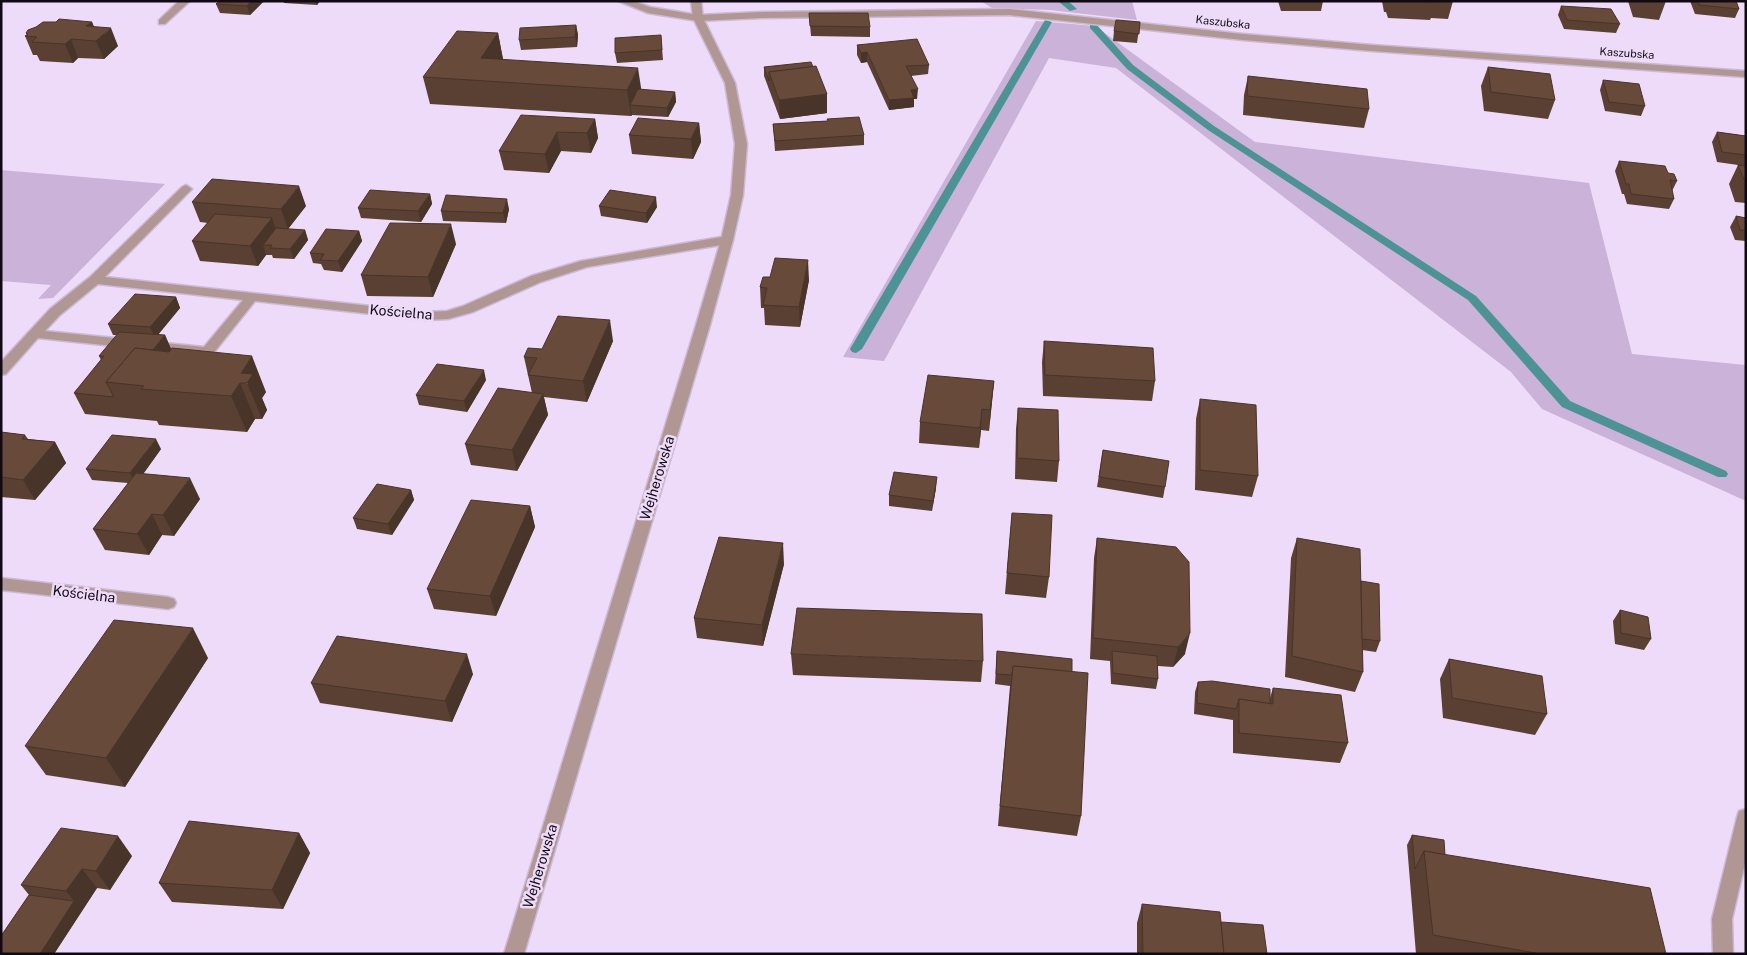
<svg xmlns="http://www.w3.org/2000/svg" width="1747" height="955" font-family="'Public Sans',sans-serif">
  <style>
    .green { fill: #cab2d8 }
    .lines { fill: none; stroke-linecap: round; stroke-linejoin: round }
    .stream { fill: #4d9295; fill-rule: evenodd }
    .minor-casing { stroke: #cbbad5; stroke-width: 3 }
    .tertiary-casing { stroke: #cbbad5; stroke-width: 3 }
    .minor { fill: #b19793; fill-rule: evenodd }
    .tertiary { fill: #b19793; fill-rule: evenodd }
    .wall { fill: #594032 }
    .shaded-wall { fill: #483429 }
    .building { fill: #674a3a; stroke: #483429 }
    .labels { text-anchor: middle; stroke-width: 5; stroke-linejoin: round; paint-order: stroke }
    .far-street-label { font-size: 11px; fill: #110a14; stroke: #eedbfa }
    .street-label { font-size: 14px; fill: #110a14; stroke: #eedbfa }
  </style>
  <rect width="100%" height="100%" fill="#eedbfa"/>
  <!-- green -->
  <g class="green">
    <polygon points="981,1 1132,1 1137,20 1050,10 992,8"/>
    <polygon points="1036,21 1095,26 1255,142 1589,183 1632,354 1746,365 1746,501 1542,409 1511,372 1116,68 1049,58 884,361 843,357"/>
    <polygon points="1,170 165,184 53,298 38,299 51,285 1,281"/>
  </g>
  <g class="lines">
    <!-- stream -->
    <g class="stream">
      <polygon points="1058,1 1068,1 1077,9 1070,11"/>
      <polygon points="1045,20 1052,22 862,349 856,353 852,352 850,349"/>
      <polygon points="1090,24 1096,24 1133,65 1214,126 1476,296 1570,401 1726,471 1728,474 1726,477 1718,477 1562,407 1468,300 1208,130 1127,69 1090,28"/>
    </g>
    <defs>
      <g id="minor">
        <polygon points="179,1 190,1 165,24 159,24 159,20"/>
        <polygon points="618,1 633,1 650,7 698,15 761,12 1009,9 1243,34 1372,45 1746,71 1746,77 1372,51 1243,40 1009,15 761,18 698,21 648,13"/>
        <path d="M186,185L192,189L190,191L105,277L425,312L447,311L463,306L531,276L581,261L727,236L733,240L727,244L587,267L541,282L473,312L448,319L425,320L255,301L212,355L207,356L38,338L6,374L1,375V362L50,309L90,277L182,187ZM98,284L243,300L204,347L45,331L60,315Z"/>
        <polygon points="1,578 168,597 174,599 176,603 174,607 168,609 1,590"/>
        <polygon points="1746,809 1746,859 1732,919 1733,954 1713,954 1712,919 1737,817 1739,811"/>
      </g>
      <polygon id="tertiary" points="691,1 701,1 703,18 735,83 747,144 743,195 733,240 710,325 524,954 504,954 696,325 721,240 731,195 735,144 725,83 693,18"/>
    </defs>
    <!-- minor casing -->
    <use href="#minor" class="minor-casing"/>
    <!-- tertiary casing -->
    <use href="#tertiary" class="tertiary-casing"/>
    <!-- minor -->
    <use href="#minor" class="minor"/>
    <!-- tertiary -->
    <use href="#tertiary" class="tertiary"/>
  </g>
  <!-- wall -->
  <g class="wall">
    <polygon points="264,1 250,15 220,13 216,4"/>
    <polygon points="283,1 320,1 317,5 284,3"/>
    <polygon points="1278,1 1323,1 1321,11 1281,11"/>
    <polygon points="1382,1 1453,1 1448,19 1431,18 1430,20 1388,18 1386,12 1384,12"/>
    <polygon points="1628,1 1666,1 1659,20 1633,17"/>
    <polygon points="1690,1 1736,1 1739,9 1735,18 1695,14"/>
    <polygon points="1561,6 1620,24 1616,33 1564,29 1558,15"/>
    <polygon points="809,13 870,27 870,37 811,36"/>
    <polygon points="56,22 92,22 94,27 118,46 104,59 78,58 73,63 40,61 37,55 33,55 25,36 27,35 26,33"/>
    <polygon points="1140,22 1137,43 1113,41 1114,31"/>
    <polygon points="576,25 578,35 577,47 521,50 519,40"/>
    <polygon points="498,33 503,60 641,90 675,92 676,102 668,117 632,115 631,116 430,104 423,77"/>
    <polygon points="661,35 663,60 617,63 615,53"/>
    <polygon points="857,45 929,65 928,74 911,76 917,99 914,99 914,107 889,110 867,62 861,63 857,55"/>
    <polygon points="764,67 813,67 827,94 827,113 780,119 764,76"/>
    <polygon points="1488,67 1555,100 1548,119 1484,111 1481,86"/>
    <polygon points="1248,76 1369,109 1364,128 1243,115 1244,95"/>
    <polygon points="1603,80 1645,106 1641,116 1605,111 1600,90"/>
    <polygon points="595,119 598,138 591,153 561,151 549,173 504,170 499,151"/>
    <polygon points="828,121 864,135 864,145 775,151 773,124"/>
    <polygon points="699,123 701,142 693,159 632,154 629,135"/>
    <polygon points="1717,132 1746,136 1746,203 1735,202 1729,184 1738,165 1717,162 1712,142"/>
    <polygon points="1619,161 1668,173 1677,181 1672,191 1674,199 1669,209 1627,204 1624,194 1622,194 1615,171"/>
    <polygon points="430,194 432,204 421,222 361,218 358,208"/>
    <polygon points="192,202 306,206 288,229 305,230 308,240 294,259 273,258 272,255 266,255 258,266 200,261 192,241 208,223 200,222"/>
    <polygon points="599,206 657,207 647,223 601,216"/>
    <polygon points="509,209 506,223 443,221 441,211"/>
    <polygon points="1736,216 1746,218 1746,241 1735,240 1730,227"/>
    <polygon points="359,231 362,241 342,272 324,270 321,264 313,263 310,253"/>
    <polygon points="456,244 433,297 367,296 361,275"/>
    <polygon points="809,280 800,327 765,325 764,308 761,308 760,287"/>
    <polygon points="176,297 180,308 158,335 165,335 171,349 266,392 262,398 267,410 262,419 255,419 247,432 159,425 157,421 85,414 74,393 101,360 99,356 117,335 113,335 108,324"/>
    <polygon points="613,341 587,402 544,397 548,415 517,471 471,465 465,444 532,393 524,357 542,349"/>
    <polygon points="1044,341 1155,381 1152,401 1043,396 1042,362"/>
    <polygon points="486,380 467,412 419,405 416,395"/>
    <polygon points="994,381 989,431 981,430 979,448 919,443 920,422"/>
    <polygon points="1200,399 1258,476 1252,497 1195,490 1196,419"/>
    <polygon points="1018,408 1059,461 1057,482 1015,479 1016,429"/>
    <polygon points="1,432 25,435 28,439 55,442 66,463 35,500 1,497"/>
    <polygon points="161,449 143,474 200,499 174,536 162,535 149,555 105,550 93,529 128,483 92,480 86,469"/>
    <polygon points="1103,450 1165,487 1163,498 1097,487"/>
    <polygon points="936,488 932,511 889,506 889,495"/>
    <polygon points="411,490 414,500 392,535 357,529 353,518"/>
    <polygon points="530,506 535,527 496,616 434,609 427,589"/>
    <polygon points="1012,513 1049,577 1046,598 1005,594"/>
    <polygon points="1097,538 1185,654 1173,667 1158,666 1158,679 1156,689 1111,684 1110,661 1090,659 1094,558"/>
    <polygon points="1297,538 1361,581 1380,641 1376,652 1362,650 1363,672 1355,692 1285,677 1291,558"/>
    <polygon points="784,564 763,646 697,638 694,618"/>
    <polygon points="1620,610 1651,639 1644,650 1615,644 1613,621"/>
    <polygon points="997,651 1072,672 1081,816 1077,836 998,826 1010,686 995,684"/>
    <polygon points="791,654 983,661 981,682 793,675"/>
    <polygon points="208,658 125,787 46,775 25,746"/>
    <polygon points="1449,659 1547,714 1535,735 1443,718 1440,679"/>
    <polygon points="473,674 452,722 320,703 311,683"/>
    <polygon points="1198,682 1270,698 1273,688 1348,743 1340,763 1233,753 1233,720 1194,714 1195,692"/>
    <polygon points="299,833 310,853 283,909 172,902 159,883"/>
    <polygon points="1412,835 1445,855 1666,954 1416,954 1407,845"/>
    <polygon points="132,856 110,890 97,888 82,911 54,954 1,954 1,936 29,895 21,885"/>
    <polygon points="1142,904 1221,922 1267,954 1137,954 1137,923"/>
  </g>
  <!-- shaded-wall -->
  <g class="shaded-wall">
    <polygon points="251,1 264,1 250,15 247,6"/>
    <polygon points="315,1 320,1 317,5"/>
    <polygon points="92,22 99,39 111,28 118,46 104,59 96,41 86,26"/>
    <polygon points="576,25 578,35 577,47 575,37"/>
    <polygon points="498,33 503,59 489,81 481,58"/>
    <polygon points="71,39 78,58 73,63 65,44"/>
    <polygon points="867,52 867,62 861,63 861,53"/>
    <polygon points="638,68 642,94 630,105 632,115 631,116 627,90"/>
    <polygon points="918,89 917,99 914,99 914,107 889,110 889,100 911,90"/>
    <polygon points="675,92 676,102 668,117 667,108"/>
    <polygon points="827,94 827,113 780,119 779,100"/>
    <polygon points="595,119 598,138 591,153 587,133"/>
    <polygon points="699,123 701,142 693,159 691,139"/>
    <polygon points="557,132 561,151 549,173 545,154"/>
    <polygon points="299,186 306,206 288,229 281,209"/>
    <polygon points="430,194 432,204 421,222 418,211"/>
    <polygon points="656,197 657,207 647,223 646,213"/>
    <polygon points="507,199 509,209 506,223 503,213"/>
    <polygon points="272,218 279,238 263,245 266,255 258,266 250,246"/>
    <polygon points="451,224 456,244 433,297 428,277"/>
    <polygon points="305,230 308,240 294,259 290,249"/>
    <polygon points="359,231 362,241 342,272 338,261"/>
    <polygon points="808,260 809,280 800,327 799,307"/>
    <polygon points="176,297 180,308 155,338 150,327"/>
    <polygon points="610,320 613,341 587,402 583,381"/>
    <polygon points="165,335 174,356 144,386 126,384"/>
    <polygon points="252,356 266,392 262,398 267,410 262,419 247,383 241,373"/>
    <polygon points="484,370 486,380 467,412 464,401"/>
    <polygon points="994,381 992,402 989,431 990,410"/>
    <polygon points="240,383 255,419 247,432 231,396"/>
    <polygon points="543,394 548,415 517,471 512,450"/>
    <polygon points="982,409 981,430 979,448 980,428"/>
    <polygon points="156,439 161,449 136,484 130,473"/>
    <polygon points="55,442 66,463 35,500 23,480"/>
    <polygon points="937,477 936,488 932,511 933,501"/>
    <polygon points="190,478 200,499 174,536 163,515"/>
    <polygon points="411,490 414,500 392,535 388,524"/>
    <polygon points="530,506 535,527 496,616 490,596"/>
    <polygon points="152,514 162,535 149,555 137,534"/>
    <polygon points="783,543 784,564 763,646 762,625"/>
    <polygon points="193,628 208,658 125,787 106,758"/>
    <polygon points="1190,633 1185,654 1173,667 1178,647"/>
    <polygon points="467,654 473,674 452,722 445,701"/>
    <polygon points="299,833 310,853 283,909 272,890"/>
    <polygon points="118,836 132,856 110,890 96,871"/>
    <polygon points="82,869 97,888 82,911 66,891"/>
    <polygon points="74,901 82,911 54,954 40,954"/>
  </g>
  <!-- building -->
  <g class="building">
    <polygon points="219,1 251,1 247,6 216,4"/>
    <polygon points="1411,1 1435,1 1435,2"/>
    <polygon points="1698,1 1736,1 1739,9 1699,5"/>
    <polygon points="1561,6 1611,9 1620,24 1567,20"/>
    <polygon points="809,13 868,13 870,27 810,26"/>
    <polygon points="59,19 92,22 86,26 111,28 96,41 71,39 65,44 32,42 37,37 25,36 28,34 26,33 28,30 36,27 43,22 56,22"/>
    <polygon points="1116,20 1140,22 1139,34 1114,31"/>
    <polygon points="576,25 575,37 519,40 520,28"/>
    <polygon points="457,31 498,33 481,58 638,68 627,90 423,77"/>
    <polygon points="661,35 662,50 615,53 615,38"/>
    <polygon points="917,39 929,65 906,66 918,89 911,90 914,98 889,100 867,52 861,53 857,45"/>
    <polygon points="811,62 813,67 769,72 769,81 764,67"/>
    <polygon points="816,66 827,94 779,100 769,72"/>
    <polygon points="1488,67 1550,74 1555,100 1491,92"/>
    <polygon points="1248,76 1367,89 1369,109 1247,96"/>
    <polygon points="1603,80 1639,84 1645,106 1609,102"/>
    <polygon points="638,89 675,92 667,108 630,105"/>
    <polygon points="521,115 595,119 587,133 557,132 545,154 499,151"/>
    <polygon points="859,117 864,135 775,141 773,124 828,121 827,119"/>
    <polygon points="638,118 699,123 691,139 629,135"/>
    <polygon points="1717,132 1746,136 1746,155 1722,152"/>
    <polygon points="1619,161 1665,166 1668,173 1674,174 1677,181 1670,180 1674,199 1631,194 1629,184 1626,184"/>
    <polygon points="1738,165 1746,166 1746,182 1745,182"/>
    <polygon points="212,179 299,186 281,209 192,202"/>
    <polygon points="370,190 430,194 418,211 358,208"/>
    <polygon points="610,190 656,197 646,213 599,206"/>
    <polygon points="446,195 507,199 503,213 441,211"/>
    <polygon points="215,214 272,218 250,246 192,241"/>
    <polygon points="1736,216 1746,218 1746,230 1740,230"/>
    <polygon points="390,223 451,224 428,277 361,275"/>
    <polygon points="276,228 305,230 290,249 270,248 272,245 263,245"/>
    <polygon points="326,229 359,231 338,261 320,260 324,254 310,253"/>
    <polygon points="775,258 808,260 799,307 763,305 767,288 760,287 763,277 770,277"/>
    <polygon points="135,294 176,297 150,327 108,324"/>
    <polygon points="558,316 610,320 583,381 528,375 537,358 524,357 528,348 542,349"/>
    <polygon points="119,332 165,335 153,350 135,348 106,382 114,397 74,393 104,356 99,356"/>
    <polygon points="1044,341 1153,348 1155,381 1045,375"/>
    <polygon points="135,348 169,352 172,348 252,356 241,373 253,374 247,383 240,383 231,396 141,389 144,386 106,382"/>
    <polygon points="437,364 484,370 464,401 416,395"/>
    <polygon points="928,375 994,381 990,410 982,409 980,428 920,422"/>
    <polygon points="498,388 543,394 512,450 465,444"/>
    <polygon points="1200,399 1256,405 1258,476 1200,470"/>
    <polygon points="1018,408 1058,410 1059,461 1017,458"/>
    <polygon points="1,432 25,435 22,439 55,442 23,480 1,477"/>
    <polygon points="112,435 156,439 130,473 86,469"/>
    <polygon points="1103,450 1169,461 1165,487 1099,477"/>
    <polygon points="894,472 937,477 933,501 889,495"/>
    <polygon points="136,473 190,478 163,515 152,514 137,534 93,529"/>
    <polygon points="377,484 411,490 388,524 353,518"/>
    <polygon points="471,500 530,506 490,596 427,589"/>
    <polygon points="1012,513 1052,515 1049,577 1007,573"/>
    <polygon points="719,537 783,543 762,625 694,618"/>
    <polygon points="1097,538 1176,547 1189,562 1190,633 1178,647 1093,638"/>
    <polygon points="1297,538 1360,549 1363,672 1292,656"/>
    <polygon points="1361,581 1379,584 1380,641 1362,639"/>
    <polygon points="797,608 982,614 983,661 791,654"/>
    <polygon points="1620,610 1648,617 1651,639 1621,633"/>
    <polygon points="114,620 193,628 106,758 25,746"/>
    <polygon points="337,636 467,654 445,701 311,683"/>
    <polygon points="997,651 1072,659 1072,672 1013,666 1012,675 996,674"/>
    <polygon points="1112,651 1157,656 1158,679 1113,673"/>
    <polygon points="1449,659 1542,676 1547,714 1452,698"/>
    <polygon points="1013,666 1088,673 1081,816 1000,806"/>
    <polygon points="1212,681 1270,689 1270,704 1239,699 1236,709 1197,703 1198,682"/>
    <polygon points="1273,688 1341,695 1348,743 1239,733 1239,699 1273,704"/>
    <polygon points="189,821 299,833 272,890 159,883"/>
    <polygon points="61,828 118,836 96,871 82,869 66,891 21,885"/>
    <polygon points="1412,835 1444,840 1445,855 1424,851 1415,869"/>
    <polygon points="1424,851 1650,888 1666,954 1541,954 1433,935"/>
    <polygon points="29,895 74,901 40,954 7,954 1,953 1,936"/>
    <polygon points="1142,904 1220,912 1224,954 1143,954"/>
    <polygon points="1221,922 1263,925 1267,954 1224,954"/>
  </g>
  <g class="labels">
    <!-- far-street labels -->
    <g class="far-street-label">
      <text transform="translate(1223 22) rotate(6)" y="4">Kaszubska</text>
      <text transform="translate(1627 53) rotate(4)" y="4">Kaszubska</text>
    </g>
    <!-- street labels -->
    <g class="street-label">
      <text transform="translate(401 312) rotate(5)" y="5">Kościelna</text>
      <text transform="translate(657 478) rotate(-73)" y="5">Wejherowska</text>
      <text transform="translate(84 594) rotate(7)" y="5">Kościelna</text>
      <text transform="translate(540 866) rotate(-73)" y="5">Wejherowska</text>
    </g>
  </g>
  <!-- border -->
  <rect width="1747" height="955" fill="none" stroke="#110a14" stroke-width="5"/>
</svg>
